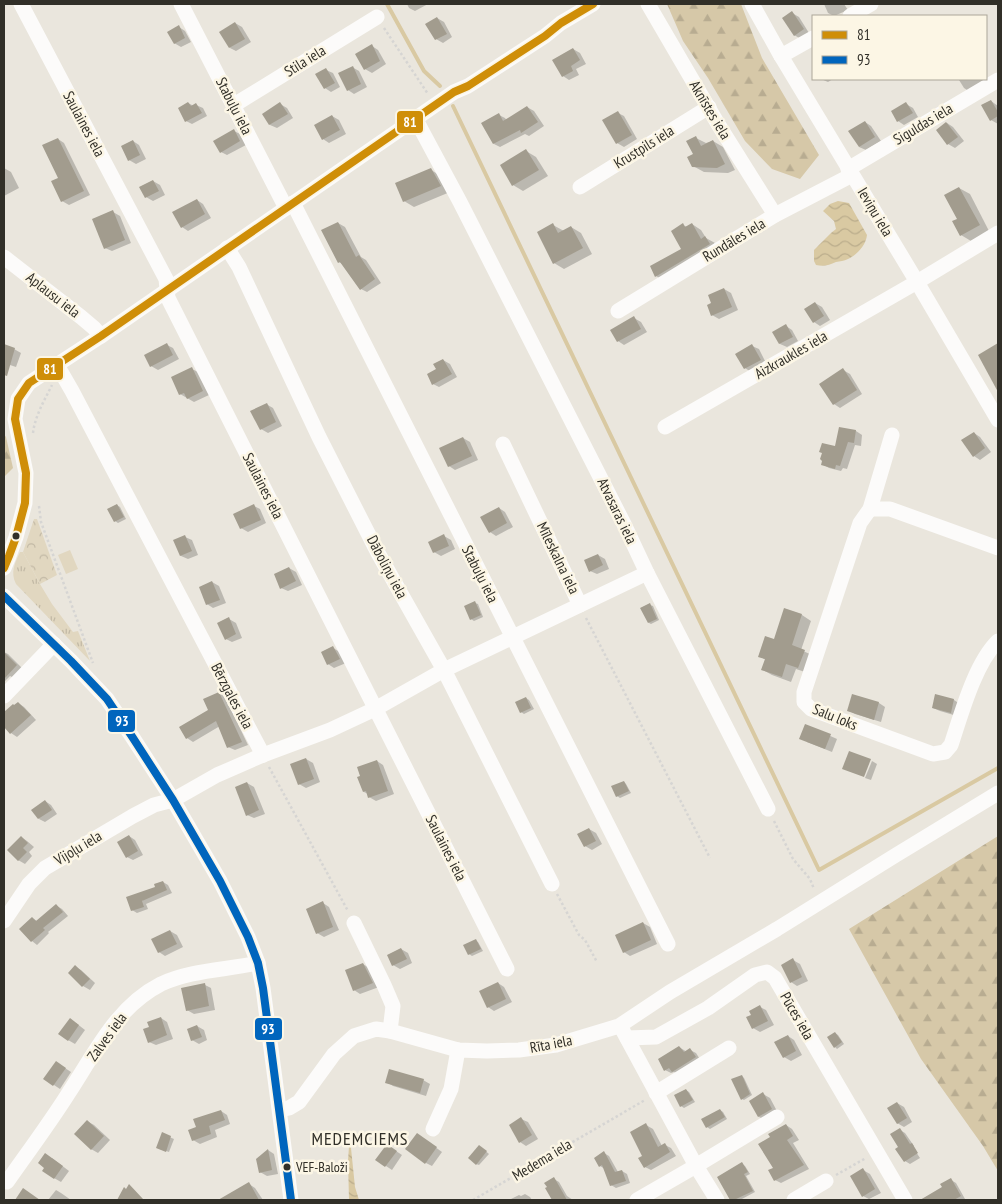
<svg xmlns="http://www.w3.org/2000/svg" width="1002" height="1204" font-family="'PT Sans Narrow',sans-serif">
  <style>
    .grass { fill: url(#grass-tufts) }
    .forest { fill: url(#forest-firs) }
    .park { fill: url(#park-crowns) }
    .pitch { fill: #e1d7c0 }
    .water { fill: url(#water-waves) }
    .shadow { fill: #0003 }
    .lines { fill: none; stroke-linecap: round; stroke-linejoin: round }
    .stream { stroke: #d9c9a2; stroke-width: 4 }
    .building { fill: #a29c8e }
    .path { stroke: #d6d5d3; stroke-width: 2.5; stroke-dasharray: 2.5 2.5; stroke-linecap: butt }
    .minor { stroke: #fcfbfa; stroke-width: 15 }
    .bus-1-casing { stroke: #fcf6e5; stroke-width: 11 }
    .bus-2-casing { stroke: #fcf6e5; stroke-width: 11 }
    .bus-1 { stroke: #cf8e08; stroke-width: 8 }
    .bus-2 { stroke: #0065bd; stroke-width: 8 }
    .bus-dot { fill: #312f28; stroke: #fcf6e5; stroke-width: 2 }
    .labels { text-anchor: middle; stroke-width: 5; stroke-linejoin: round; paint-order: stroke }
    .bus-label { font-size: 14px; fill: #312f28; stroke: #fcf6e5; text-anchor: start }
    .street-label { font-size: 15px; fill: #312f28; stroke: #fcf6e5 }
    .quarter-label { font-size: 18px; letter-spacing: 1px; fill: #312f28; stroke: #fcf6e5 }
    .line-badge { stroke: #fcf6e5; stroke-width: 2 }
    .badge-label { font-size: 14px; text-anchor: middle; font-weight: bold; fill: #fff }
  </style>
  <defs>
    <pattern id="grass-tufts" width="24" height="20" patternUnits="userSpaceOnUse" patternTransform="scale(1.25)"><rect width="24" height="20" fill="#e1d7c0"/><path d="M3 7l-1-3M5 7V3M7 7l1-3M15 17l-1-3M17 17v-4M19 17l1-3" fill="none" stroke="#c2b9a5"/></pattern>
    <pattern id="forest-firs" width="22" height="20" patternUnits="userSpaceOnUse" patternTransform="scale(1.25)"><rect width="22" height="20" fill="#d6c8a8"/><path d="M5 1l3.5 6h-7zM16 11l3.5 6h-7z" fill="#b8ac91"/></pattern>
    <pattern id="park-crowns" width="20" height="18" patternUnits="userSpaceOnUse" patternTransform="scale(1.25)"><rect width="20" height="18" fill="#e1d7c0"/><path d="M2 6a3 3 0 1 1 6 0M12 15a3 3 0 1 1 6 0" fill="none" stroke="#c2b9a5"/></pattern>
    <pattern id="water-waves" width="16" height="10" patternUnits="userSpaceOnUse" patternTransform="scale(1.25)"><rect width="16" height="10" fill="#d9c9a2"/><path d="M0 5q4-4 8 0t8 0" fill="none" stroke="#bbad8c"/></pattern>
  </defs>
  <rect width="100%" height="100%" fill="#eae6dd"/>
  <!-- grass -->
  <path class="grass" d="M20,552H23L40,584L52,604L73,632L78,631L90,661L16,584C10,572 15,563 20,552Z"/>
  <!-- forest -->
  <g class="forest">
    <polygon points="667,4 741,4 762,58 819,155 800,179 772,169 745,141 708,78 683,41"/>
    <polygon points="4,434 6,437 13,468 4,477"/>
    <polygon points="998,836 998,1171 983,1146 921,1059 849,929"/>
  </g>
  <!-- park -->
  <polygon class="park" points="34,519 37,519 57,575 40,584 23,552"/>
  <!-- pitch -->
  <polygon class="pitch" points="70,550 78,569 66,574 58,555"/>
  <!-- water -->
  <g class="water">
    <path d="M838,201L849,203L867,235C866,245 857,255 848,259C844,261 840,261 836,262C829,265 824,267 816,265L814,261V250L831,233L836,229L834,221L823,211L830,204Z"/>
    <polygon points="349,1146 351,1148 355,1187 359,1200 349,1200 348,1161"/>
  </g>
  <!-- shadow -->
  <g class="shadow">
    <polygon points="407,4 428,4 415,11 409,8"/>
    <polygon points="824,4 844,4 848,10 834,16 828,13"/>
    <polygon points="792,13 799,17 809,33 801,39 794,35"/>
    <polygon points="437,18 444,22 452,37 443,43 436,39"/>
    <polygon points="235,23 242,27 251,42 236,51 230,48"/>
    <polygon points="179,27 185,31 191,42 181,47 174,43"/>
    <polygon points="372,46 378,50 386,64 372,73 365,69"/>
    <polygon points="573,49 580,53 586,64 576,69 579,75 569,80 563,76"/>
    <polygon points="352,67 359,71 367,87 354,94 348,90"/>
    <polygon points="326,70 333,73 340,87 331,92 325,88 317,75"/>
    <polygon points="986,78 988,81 970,92 964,88 959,80 962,79 986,79"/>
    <polygon points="821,79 833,79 828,82"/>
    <polygon points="991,101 998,106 998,124 991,120"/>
    <polygon points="188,103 194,106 196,105 203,108 207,116 192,124 186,121"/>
    <polygon points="280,104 287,108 293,118 277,128 270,125 264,114"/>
    <polygon points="906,104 913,108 918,117 904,125 898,121"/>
    <polygon points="527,107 534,111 544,126 529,136 525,134 500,147 494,144 499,115 505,118 507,121"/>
    <polygon points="618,113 624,116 637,139 624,147 617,143"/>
    <polygon points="332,116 339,120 346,134 329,143 323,139"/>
    <polygon points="865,122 871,126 881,141 866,150 859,147"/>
    <polygon points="947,123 953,127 964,141 955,148 948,144 937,130"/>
    <polygon points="234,131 240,134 246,145 227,155 221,152"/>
    <polygon points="696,138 706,143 713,141 723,147 735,170 728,173 704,172 693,166"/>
    <polygon points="58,139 64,143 90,195 69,205 62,201 53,182 59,179"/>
    <polygon points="133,141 139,145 146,159 136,164 129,160 122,147"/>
    <polygon points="526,151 536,157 548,176 523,191 513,185"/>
    <polygon points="4,168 11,172 19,188 4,196"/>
    <polygon points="431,170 441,176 450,192 414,207 404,201"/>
    <polygon points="153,181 160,185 165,195 153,201 146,197"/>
    <polygon points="959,188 970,194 989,231 971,241 961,235"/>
    <polygon points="197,200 203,204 211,218 188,231 182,227"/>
    <polygon points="113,212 120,216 131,243 112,251 105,248"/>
    <polygon points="338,223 345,227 361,257 366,260 381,283 367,292 361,289 344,265 339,262"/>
    <polygon points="692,224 701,230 706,238 715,243 666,282 656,276 651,267 683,249 683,225 687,227"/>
    <polygon points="553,225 564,231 571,227 581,233 592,254 564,269 554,263"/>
    <polygon points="724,289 731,293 738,310 719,319 712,315 713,304"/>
    <polygon points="815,303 822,307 830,320 820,326 814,322"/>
    <polygon points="634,318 641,322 647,332 624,345 618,341"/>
    <polygon points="786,326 792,330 798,341 787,347 780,344 774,332"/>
    <polygon points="167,345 173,348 179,359 158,370 151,366"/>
    <polygon points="4,346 14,349 21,353 16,367 4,363"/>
    <polygon points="752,346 759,349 766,363 751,372 745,368"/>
    <polygon points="443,360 450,364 457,377 439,387 433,384 437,370"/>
    <polygon points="192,369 198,372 209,395 194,402 180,394"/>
    <polygon points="843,370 850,374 862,394 840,408 834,404"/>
    <polygon points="266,404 273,408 282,426 268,433 261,429"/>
    <polygon points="840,428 856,431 862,435 861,446 855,445 847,469 843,468 841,471 829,468 822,464 823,460 836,448"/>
    <polygon points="974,433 980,437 991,452 980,460 974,456"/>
    <polygon points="463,438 470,442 478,460 455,470 449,466"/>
    <polygon points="117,505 120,507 126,519 118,523 115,521"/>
    <polygon points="254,506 260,509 266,523 248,532 241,528"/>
    <polygon points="499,508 505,512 513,527 496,536 490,532"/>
    <polygon points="444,536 451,540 455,549 441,556 434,552"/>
    <polygon points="185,537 192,540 198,555 188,559 181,556 175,541"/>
    <polygon points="598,555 605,559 609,569 597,574 590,571"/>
    <polygon points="289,568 296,572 302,585 288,591 281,588"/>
    <polygon points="212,582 219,586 226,603 213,608 207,604"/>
    <polygon points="475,603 478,604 483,617 474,621 471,619"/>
    <polygon points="650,605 653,606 659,620 651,624 649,623"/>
    <polygon points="785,610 802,615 811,621 801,650 814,656 808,673 796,669 791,682 772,675 763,670 766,660 759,656 775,641"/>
    <polygon points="229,619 236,623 242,638 232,642 226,639"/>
    <polygon points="333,648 340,652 346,663 334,668 328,664"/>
    <polygon points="4,652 8,654 23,669 14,678 10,676 5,681 4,680"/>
    <polygon points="219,693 225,697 248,745 235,750 228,747 220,726 193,742 187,738 210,710"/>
    <polygon points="853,695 879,703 885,707 881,722 855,714 848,710"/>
    <polygon points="936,696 954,700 960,704 957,716 940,711 933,708"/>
    <polygon points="526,698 529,700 534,709 524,714 521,712"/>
    <polygon points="18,703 24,707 36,720 17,737 11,733 4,725 4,719"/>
    <polygon points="806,725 837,739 832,752 807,742"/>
    <polygon points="306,759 313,763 320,782 306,788 299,784"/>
    <polygon points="377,761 383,765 394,794 376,801 369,797 368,794 364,792"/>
    <polygon points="872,761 877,764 871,780 865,778"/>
    <polygon points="624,782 626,784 631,793 620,798 617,796"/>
    <polygon points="247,783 254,787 265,814 254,818 247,815"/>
    <polygon points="45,801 51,805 57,814 45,822 39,819"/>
    <polygon points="589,829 596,833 602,844 592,850 585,846"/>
    <polygon points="129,836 135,840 143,855 133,860 127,857"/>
    <polygon points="21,837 27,841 34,847 29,852 32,856 25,864 18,860"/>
    <polygon points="163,882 168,885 172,893 146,904 148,909 137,913 132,910"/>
    <polygon points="323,903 329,907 339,930 324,937 317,933"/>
    <polygon points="57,906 62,909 68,916 48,932 49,933 37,945 32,941 20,929 32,918 37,921"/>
    <polygon points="643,923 650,927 657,944 630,956 624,952"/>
    <polygon points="170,931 177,935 183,947 165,956 159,952"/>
    <polygon points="476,941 478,942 483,951 472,956 469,954"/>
    <polygon points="401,949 408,953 412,963 400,969 393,965"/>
    <polygon points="793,960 800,964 808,981 797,986 791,982"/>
    <polygon points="363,964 369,968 379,987 360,994 354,990"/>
    <polygon points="75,967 81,970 95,983 90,990 83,986"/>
    <polygon points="498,983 504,987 512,1002 494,1011 488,1007"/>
    <polygon points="205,985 211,988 215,1010 194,1014 187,1010"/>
    <polygon points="760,1007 766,1010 774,1025 760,1032 753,1028 752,1015"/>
    <polygon points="161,1018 167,1022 173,1039 156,1045 149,1042 150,1027"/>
    <polygon points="76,1023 85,1030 75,1044 68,1040"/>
    <polygon points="197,1026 204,1030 207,1040 199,1044 192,1040"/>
    <polygon points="835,1033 838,1035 844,1044 837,1049 835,1047"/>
    <polygon points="788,1036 794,1040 802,1055 791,1061 784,1057"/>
    <polygon points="679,1047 687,1052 690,1050 696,1053 701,1061 679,1075 674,1072 671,1073 665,1070"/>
    <polygon points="62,1066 71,1072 60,1089 45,1079"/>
    <polygon points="742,1076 744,1078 752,1095 744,1100 742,1099"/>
    <polygon points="423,1080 430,1084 426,1096 393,1086 387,1082"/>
    <polygon points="686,1090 689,1092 695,1102 684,1108 681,1106"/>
    <polygon points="763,1094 770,1098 778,1113 766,1120 759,1117 750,1101"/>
    <polygon points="897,1103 904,1107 912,1122 904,1127 897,1123"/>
    <polygon points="720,1110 723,1112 727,1119 710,1129 707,1127"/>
    <polygon points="221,1111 227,1115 230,1124 215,1130 217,1137 200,1144 193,1140"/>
    <polygon points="521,1119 528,1122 538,1139 526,1146 520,1142"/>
    <polygon points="87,1121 94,1125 110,1140 98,1153 91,1149"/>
    <polygon points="646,1125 653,1129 662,1146 665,1145 671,1148 676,1156 651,1170 645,1167"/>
    <polygon points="786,1125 792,1129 799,1140 793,1143 809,1169 781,1183 775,1180 771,1137"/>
    <polygon points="900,1130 905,1133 914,1146 912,1146 920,1158 910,1164 905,1161 900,1147"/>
    <polygon points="162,1134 174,1139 169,1152 160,1149"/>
    <polygon points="424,1139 442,1152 432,1166 426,1163"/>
    <polygon points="482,1148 489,1154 479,1165 476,1164"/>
    <polygon points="393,1149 402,1155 392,1170 377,1160"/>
    <polygon points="268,1150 274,1154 278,1174 267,1176 260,1172"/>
    <polygon points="604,1153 609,1156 618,1172 622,1171 627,1174 630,1183 616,1188 611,1185 605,1169 600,1166"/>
    <polygon points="52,1158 69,1171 61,1182 54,1178"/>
    <polygon points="742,1164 745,1166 750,1174 746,1176 755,1192 740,1200 731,1200 719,1177"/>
    <polygon points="863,1170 870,1174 881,1193 869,1199 863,1196"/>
    <polygon points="554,1179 559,1182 567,1196 573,1200 553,1200 547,1189"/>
    <polygon points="951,1180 956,1183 965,1199 925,1200 925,1199 944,1188"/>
    <polygon points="249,1184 255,1188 263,1200 246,1200 240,1189"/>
    <polygon points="56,1190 61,1193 71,1200 48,1200"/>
    <polygon points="525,1194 530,1197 532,1200 509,1200 519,1195 521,1196"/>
  </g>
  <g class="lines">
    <!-- stream -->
    <g class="stream">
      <polyline points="387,4 424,71 440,86"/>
      <polyline points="453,106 819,870 998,768"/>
    </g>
  </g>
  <!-- building -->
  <g class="building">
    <polygon points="792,11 804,29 794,36 782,18"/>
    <polygon points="437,17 447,34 435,40 425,24"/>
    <polygon points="235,22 245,39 229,48 219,32"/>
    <polygon points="179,25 185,38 174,44 167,32"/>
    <polygon points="372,44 380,61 364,70 355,54"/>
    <polygon points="573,48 580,60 571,66 573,71 562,77 552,60"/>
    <polygon points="353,66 361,84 347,91 338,73"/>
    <polygon points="326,68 335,83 324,89 315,74"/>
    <polygon points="991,100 998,112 998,116 990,121 981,105"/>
    <polygon points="188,102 191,106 196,103 202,113 185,122 178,108"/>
    <polygon points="280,102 288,114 269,125 262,114"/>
    <polygon points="906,102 913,113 897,122 891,111"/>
    <polygon points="527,106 538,122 521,133 520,130 493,144 481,123 499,113 503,121"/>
    <polygon points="618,111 632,135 616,144 602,120"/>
    <polygon points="332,115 340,130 322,140 314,125"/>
    <polygon points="865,121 875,137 859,147 848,131"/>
    <polygon points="946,122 958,137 947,145 936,130"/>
    <polygon points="234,129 240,141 220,153 213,141"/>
    <polygon points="696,136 701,146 713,140 725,164 717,168 692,167 687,157 693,154 686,141"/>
    <polygon points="58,138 84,191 61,202 51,181 58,178 42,145"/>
    <polygon points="133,140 140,155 128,161 121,146"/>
    <polygon points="526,149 539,170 512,186 500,165"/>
    <polygon points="431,168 441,186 403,202 395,183"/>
    <polygon points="153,180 159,191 145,198 139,187"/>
    <polygon points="959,187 980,225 960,236 952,221 957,219 944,195"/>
    <polygon points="197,199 205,214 181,228 172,212"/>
    <polygon points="113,210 125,240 104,249 92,219"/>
    <polygon points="338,222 356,257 359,255 375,279 360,290 340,262 338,263 321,230"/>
    <polygon points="553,223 558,233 571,226 583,248 553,264 537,232"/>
    <polygon points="683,223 685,227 692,223 701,239 705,236 710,244 655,277 650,266 681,249 671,231"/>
    <polygon points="724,288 732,307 711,316 707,305 711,303 708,295"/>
    <polygon points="815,302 824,316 813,323 804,309"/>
    <polygon points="634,316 641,329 617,342 610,330"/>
    <polygon points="786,324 793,337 779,344 772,332"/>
    <polygon points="167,343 173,355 150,367 144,355"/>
    <polygon points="998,343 998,392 978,355"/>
    <polygon points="4,344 15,348 7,376 4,375"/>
    <polygon points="752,344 761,360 744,369 735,354"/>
    <polygon points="443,359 452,374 432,385 427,374 436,369 433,364"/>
    <polygon points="192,367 203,391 187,399 184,393 179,395 171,377"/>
    <polygon points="843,368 857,390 833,405 819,384"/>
    <polygon points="267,403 276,422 260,430 250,411"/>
    <polygon points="839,427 856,430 854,443 848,442 840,466 836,465 835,469 821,465 822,461 820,459 822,453 819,452 822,443 835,446"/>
    <polygon points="974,432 985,448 973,457 961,440"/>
    <polygon points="463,437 472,456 448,467 439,448"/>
    <polygon points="117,504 124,517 114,522 107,509"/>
    <polygon points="254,504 261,520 240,529 233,514"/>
    <polygon points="499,507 507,523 489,533 480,517"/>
    <polygon points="444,534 449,546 433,553 428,542"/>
    <polygon points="185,535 192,551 180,556 173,540"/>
    <polygon points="598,554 603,565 589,572 584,560"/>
    <polygon points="289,567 296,581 280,589 274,574"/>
    <polygon points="212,581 220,600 206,605 199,587"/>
    <polygon points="475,601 481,615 470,620 464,606"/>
    <polygon points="650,603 657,619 648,623 640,608"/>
    <polygon points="784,608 802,614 792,645 805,650 798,668 786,664 782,677 761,670 765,659 758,657 765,636 774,639"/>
    <polygon points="229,617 236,634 225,640 217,623"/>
    <polygon points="333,646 340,659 327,665 321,652"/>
    <polygon points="4,652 17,665 4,679"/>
    <polygon points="219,692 242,742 227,748 216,721 186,739 179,727 208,710 203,699"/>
    <polygon points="852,694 879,702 874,720 847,711"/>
    <polygon points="935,694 954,699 951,713 932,708"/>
    <polygon points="526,697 531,708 520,713 515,702"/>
    <polygon points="18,702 31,715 10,734 4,727 4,712 13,704 14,705"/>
    <polygon points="805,724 831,734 825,749 799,739"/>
    <polygon points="849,751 871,759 864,777 842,769"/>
    <polygon points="306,758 314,779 298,785 290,764"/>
    <polygon points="377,760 388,791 368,798 366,791 363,792 357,777 360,776 357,767"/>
    <polygon points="624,781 629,791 616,797 611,786"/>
    <polygon points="247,782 259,810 246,816 235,787"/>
    <polygon points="45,800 52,810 38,819 31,810"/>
    <polygon points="589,828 596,841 584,847 577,834"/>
    <polygon points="129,835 138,851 126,858 117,842"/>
    <polygon points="21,836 28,843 23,848 27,852 18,861 7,850"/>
    <polygon points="163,881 167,890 142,901 144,907 131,911 126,897 155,887 154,884"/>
    <polygon points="323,901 333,927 316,934 306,909"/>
    <polygon points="56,904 63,912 43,928 45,930 31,942 19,929 32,917 36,921"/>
    <polygon points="643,922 651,940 623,953 615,935"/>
    <polygon points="170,930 177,944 158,953 151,939"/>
    <polygon points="476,939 481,949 468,955 463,945"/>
    <polygon points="401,948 407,959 392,966 387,955"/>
    <polygon points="793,958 802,977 790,983 781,965"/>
    <polygon points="363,963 373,983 353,991 345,970"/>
    <polygon points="75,965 90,979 82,987 68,973"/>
    <polygon points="498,982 506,999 487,1008 479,991"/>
    <polygon points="205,983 209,1006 186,1011 181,988"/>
    <polygon points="760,1005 768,1021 752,1029 746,1017 751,1015 749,1011"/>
    <polygon points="161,1017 167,1035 148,1043 143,1029 149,1027 147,1022"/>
    <polygon points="70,1018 79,1025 68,1041 58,1034"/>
    <polygon points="197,1025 202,1037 191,1041 187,1029"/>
    <polygon points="835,1032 842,1042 834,1048 827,1037"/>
    <polygon points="788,1035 796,1051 783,1058 774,1042"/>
    <polygon points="679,1046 684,1052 690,1048 696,1057 672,1072 669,1068 664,1071 658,1059"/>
    <polygon points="56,1061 66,1068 53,1086 43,1079"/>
    <polygon points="389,1069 424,1079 420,1093 385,1083"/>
    <polygon points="742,1075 750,1094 741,1100 731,1079"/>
    <polygon points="686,1089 693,1100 680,1107 674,1095"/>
    <polygon points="763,1092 772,1109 758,1117 749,1101"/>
    <polygon points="897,1102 907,1118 897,1124 887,1108"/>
    <polygon points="720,1109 725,1117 706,1128 701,1119"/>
    <polygon points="221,1110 225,1120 209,1126 211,1134 192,1141 188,1130 196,1127 193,1119"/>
    <polygon points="521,1117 532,1135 519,1143 509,1125"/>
    <polygon points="87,1120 104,1136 91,1150 74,1134"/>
    <polygon points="646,1123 658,1147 665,1143 670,1152 644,1168 638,1158 642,1156 630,1132"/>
    <polygon points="786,1124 793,1136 787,1140 804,1165 774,1181 768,1170 773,1168 758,1144 770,1137 768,1134"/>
    <polygon points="900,1128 910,1144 912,1143 918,1153 904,1162 895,1149 898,1147 890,1134"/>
    <polygon points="162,1132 171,1136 166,1152 156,1148"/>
    <polygon points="417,1133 437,1147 425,1164 405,1149"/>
    <polygon points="387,1144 397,1151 385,1167 375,1160"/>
    <polygon points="479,1145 487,1151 476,1165 468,1158"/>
    <polygon points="268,1149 272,1170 259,1173 256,1159"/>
    <polygon points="604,1151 615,1172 622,1170 626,1181 610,1186 602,1165 599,1167 594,1158"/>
    <polygon points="45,1153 63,1166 54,1179 42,1171 44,1168 38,1163"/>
    <polygon points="742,1162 748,1172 744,1174 753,1191 734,1200 730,1200 717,1177"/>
    <polygon points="863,1168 875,1189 862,1197 850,1176"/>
    <polygon points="554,1177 567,1200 552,1200 545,1188 547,1187 544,1183"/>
    <polygon points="951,1178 961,1196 954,1200 920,1200 942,1187 940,1184"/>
    <polygon points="249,1182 259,1200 218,1200"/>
    <polygon points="129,1184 143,1199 145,1200 117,1200 124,1187 126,1189"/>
    <polygon points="23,1188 40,1200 15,1200"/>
  </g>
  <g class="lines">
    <!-- path -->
    <g class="path">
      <polyline points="384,28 428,94"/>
      <path d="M33,433C35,416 44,401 52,385"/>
      <polyline points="39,506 41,522 93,663"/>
      <polyline points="586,618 710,858"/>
      <polyline points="269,767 348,911"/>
      <polyline points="774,821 793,859 810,879 814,889"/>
      <polyline points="557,894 579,935 585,940 597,962"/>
      <polyline points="836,1175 866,1158"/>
      <polyline points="473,1200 645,1100"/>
    </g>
    <!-- minor -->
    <g class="minor">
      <polyline points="21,4 166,279 168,298 507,969"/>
      <polyline points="181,4 286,208"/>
      <polyline points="648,4 718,124 775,215"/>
      <polyline points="752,4 781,56 917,282 998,420"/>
      <polyline points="850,16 871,4"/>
      <polyline points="781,56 813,38"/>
      <polyline points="234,105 377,17"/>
      <polyline points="415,118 460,202 624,524 647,573 768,809"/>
      <polyline points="848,169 998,80"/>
      <polyline points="580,187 709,107"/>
      <polyline points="293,203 668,944"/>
      <polyline points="227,248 239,267 319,437 378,553 444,670 552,884"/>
      <polyline points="4,257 81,317 94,328 101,336"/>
      <polyline points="618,311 775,215 852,175"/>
      <polyline points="57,365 72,391 263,755"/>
      <polyline points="665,427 917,282 998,233"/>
      <path d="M892,435L870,509L860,523L804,692V702L811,709L933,754L945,752L951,745C961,715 975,663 998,641"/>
      <polyline points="503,444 580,605"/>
      <polyline points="870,509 890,509 998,548"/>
      <polyline points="4,568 9,556 16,537 25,503 26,473 15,419 18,399 29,383 101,336 454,92 468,86 545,36 561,23 593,4"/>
      <polyline points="4,596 71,661 107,699 133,738 173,800 220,881 248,937 258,963 263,988 291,1200"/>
      <polyline points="4,696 54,644"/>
      <polyline points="4,921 29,884 45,868 133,816 154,805 173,800 217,775 263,755 330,730 375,709 444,670 647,573"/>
      <polyline points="354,923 384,985 393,1006 390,1031"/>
      <polyline points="623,1031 696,1166 717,1200"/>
      <polyline points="627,1038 656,1037 708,1008 755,975 767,972 775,978 905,1200"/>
      <polyline points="656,1093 729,1048"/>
      <polyline points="280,1110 289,1108 299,1102 334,1054 354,1036 376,1029 390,1031 458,1050 487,1051 519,1050 556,1045 619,1026 670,992 777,929 896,855 998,793"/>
      <polyline points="433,1129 451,1089 458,1050"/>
      <path d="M7,1182C28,1152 49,1124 68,1094C95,1053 116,1007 161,984C191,970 226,970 258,963"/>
      <polyline points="637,1200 689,1170 777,1117"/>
      <polyline points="794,1200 826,1181"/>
    </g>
    <defs>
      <polyline id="bus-1" points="4,568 9,556 16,537 25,503 26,473 15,419 18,399 29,383 101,336 454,92 468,86 545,36 561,23 593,4"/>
      <polyline id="bus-2" points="4,596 71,661 107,699 133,738 173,800 220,881 248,937 258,963 263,988 291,1200"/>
    </defs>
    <!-- bus-1 casing -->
    <use href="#bus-1" class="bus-1-casing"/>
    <!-- bus-2 casing -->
    <use href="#bus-2" class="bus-2-casing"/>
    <!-- bus-1 -->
    <use href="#bus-1" class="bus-1"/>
    <!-- bus-2 -->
    <use href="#bus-2" class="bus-2"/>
  </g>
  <!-- markers -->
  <g class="bus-dot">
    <circle cx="16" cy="536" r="4.5"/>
    <circle cx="287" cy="1167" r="4.5"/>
  </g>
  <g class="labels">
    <!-- bus labels -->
    <g class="bus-label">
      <text x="296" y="1172">VEF-Baloži</text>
    </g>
    <!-- street labels -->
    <g class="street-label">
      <text transform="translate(305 61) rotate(-32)" y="5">Stila iela</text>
      <text transform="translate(234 106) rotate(63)" y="5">Stabuļu iela</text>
      <text transform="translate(710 110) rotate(59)" y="5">Aknīstes iela</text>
      <text transform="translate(84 124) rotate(62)" y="5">Saulaines iela</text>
      <text transform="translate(923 124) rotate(-31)" y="5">Siguldas iela</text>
      <text transform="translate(644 147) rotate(-32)" y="5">Krustpils iela</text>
      <text transform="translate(875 212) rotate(59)" y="5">Ieviņu iela</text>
      <text transform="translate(734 240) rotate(-31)" y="5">Rundāles iela</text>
      <text transform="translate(53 295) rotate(38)" y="5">Aplausu iela</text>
      <text transform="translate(791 355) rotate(-30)" y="5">Aizkraukles iela</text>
      <text transform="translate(263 486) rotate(63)" y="5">Saulaines iela</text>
      <text transform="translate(617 511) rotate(64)" y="5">Atvasaras iela</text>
      <text transform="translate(558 558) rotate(64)" y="5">Mīleskalna iela</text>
      <text transform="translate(387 567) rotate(62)" y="5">Dāboliņu iela</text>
      <text transform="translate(480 574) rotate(63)" y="5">Stabuļu iela</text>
      <text transform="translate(232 696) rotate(62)" y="5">Bērzgales iela</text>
      <text transform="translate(835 717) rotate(22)" y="5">Salu loks</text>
      <text transform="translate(78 848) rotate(-31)" y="5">Vijoļu iela</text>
      <text transform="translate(446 848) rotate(63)" y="5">Saulaines iela</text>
      <text transform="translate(797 1016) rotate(60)" y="5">Pūces iela</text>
      <text transform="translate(107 1037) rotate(-54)" y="5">Zalves iela</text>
      <text transform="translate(551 1044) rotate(-11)" y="5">Rīta iela</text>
      <text transform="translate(542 1160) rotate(-31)" y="5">Medema iela</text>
    </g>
    <!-- quarter labels -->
    <g class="quarter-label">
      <text x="360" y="1145">MEDEMCIEMS</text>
    </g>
  </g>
  <g class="line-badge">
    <rect x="396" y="110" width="28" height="24" rx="5" fill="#cf8e08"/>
    <rect x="36" y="357" width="28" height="24" rx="5" fill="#cf8e08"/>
    <rect x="107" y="709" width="29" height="24" rx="5" fill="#0065bd"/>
    <rect x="254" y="1017" width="29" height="24" rx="5" fill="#0065bd"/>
  </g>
  <g class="badge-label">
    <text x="410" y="127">81</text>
    <text x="50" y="374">81</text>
    <text x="122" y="726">93</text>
    <text x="268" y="1034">93</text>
  </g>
  <!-- border -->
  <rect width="1002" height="1204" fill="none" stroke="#312f28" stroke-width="10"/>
  <!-- legend -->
  <rect x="812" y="15" width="175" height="65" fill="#fcf6e5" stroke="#aba699"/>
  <rect x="822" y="31" width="25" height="8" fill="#cf8e08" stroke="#aba699"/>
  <text x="857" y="40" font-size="15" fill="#312f28">81</text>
  <rect x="822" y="56" width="25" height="8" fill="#0065bd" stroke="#aba699"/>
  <text x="857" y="65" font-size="15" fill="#312f28">93</text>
</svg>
